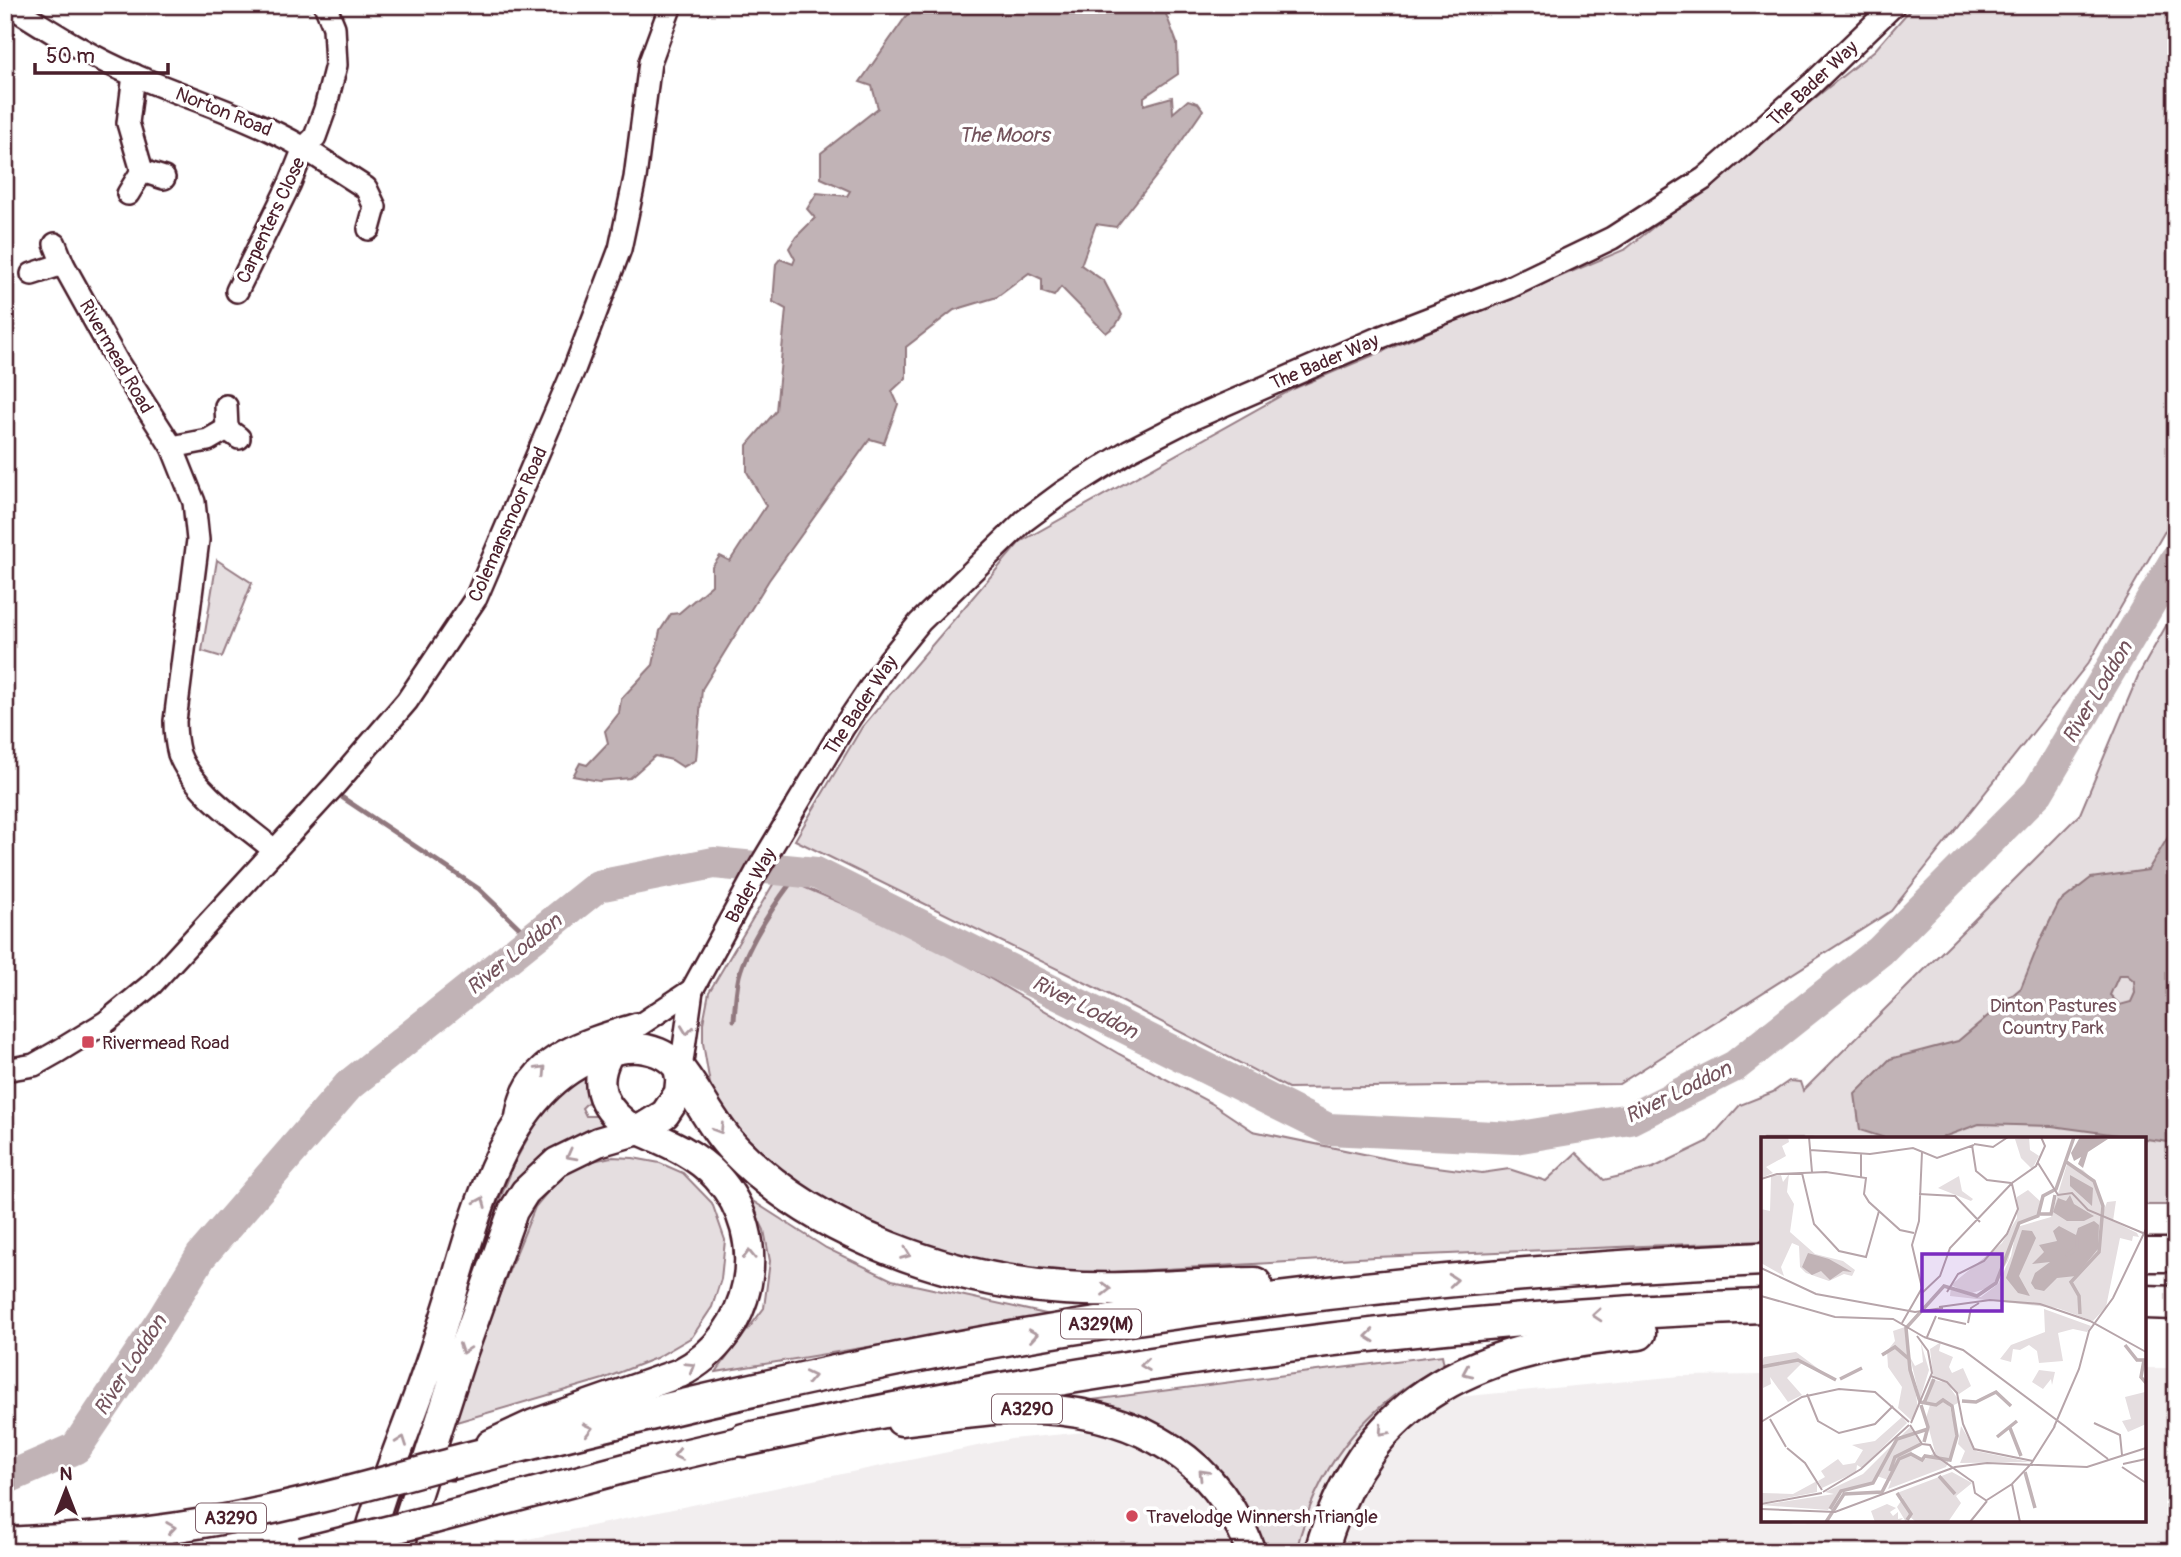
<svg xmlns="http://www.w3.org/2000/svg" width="2181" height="1557" font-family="Pangolin,sans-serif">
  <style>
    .built { fill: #f2eeef }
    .green { fill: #e5dee0; stroke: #987e86; stroke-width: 2 }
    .water { fill: #c1b3b6; stroke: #91787e; stroke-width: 2; fill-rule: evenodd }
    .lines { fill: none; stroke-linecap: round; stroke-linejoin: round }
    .stream { stroke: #91787e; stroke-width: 5 }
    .river { stroke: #c1b3b6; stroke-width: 32 }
    .minor-casing { stroke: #4a1f2b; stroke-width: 26 }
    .major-casing { stroke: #4a1f2b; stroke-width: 33 }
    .highway-casing { stroke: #4a1f2b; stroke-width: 37 }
    .minor { stroke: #fff; stroke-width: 21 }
    .major { stroke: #fff; stroke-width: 28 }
    .highway { stroke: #fff; stroke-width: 32 }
    .major-bridge-casing { stroke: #4a1f2b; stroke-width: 33; stroke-linecap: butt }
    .major-bridge { stroke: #fff; stroke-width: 28 }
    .oneway { stroke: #ae9aa0 }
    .poi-dot { fill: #d1495b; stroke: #fff; stroke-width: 2.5 }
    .labels { text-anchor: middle; stroke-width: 7; stroke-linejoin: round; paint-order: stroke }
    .shield { fill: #fff; stroke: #80626b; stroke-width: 2 }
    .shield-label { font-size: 18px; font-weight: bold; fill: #4a1f2b }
    .street-label { font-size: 19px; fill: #4a1f2b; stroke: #fff }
    .park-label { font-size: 19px; fill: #714f58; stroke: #fff }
    .poi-label { font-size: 19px; fill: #4a1f2b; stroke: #fff; text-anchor: start }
    .water-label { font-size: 21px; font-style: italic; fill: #74535c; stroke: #fff }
    .inset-river { fill: none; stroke: #c1b3b6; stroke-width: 3.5 }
    .inset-road { fill: none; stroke: #b7a5aa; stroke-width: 2 }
    .view { fill: #7b2cbf; fill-opacity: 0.15; stroke: #7b2cbf; stroke-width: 3.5 }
    .inset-edge { fill: none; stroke: #4a1f2b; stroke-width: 3.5 }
  </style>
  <rect width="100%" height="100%" fill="#fff"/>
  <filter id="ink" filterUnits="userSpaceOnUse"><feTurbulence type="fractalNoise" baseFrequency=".0143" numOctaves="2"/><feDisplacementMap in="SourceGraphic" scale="14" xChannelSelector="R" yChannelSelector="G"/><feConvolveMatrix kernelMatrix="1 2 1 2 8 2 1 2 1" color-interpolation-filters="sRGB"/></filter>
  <g filter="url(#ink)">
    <!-- built -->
    <polygon class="built" points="2144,1368 2176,1368 2176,1552 494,1552 494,1546 1011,1439 1681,1376 1763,1375 1763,1520 2144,1520"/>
    <!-- green -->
    <g class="green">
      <polygon points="1914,5 2176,5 2176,512 2089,662 1891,911 1619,1084 1288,1088 1100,990 795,840 862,727 1020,542 1293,389 1626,249 1875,50"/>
      <polygon points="217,560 252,583 222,657 202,651"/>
      <polygon points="2176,608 2176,1205 2144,1205 2144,1139 1763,1139 1763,1241 1375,1257 1095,1273 1009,1269 868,1230 754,1159 717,1104 710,1084 703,1043 703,1023 709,992 778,876 871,916 962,962 1119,1054 1211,1103 1253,1131 1407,1163 1482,1173 1509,1169 1546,1181 1576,1153 1604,1180 1653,1168 1707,1142 1740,1105 1773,1092 1789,1081 1800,1082 1803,1091 2080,814 2138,676"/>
      <polygon points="590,1073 592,1098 582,1108 586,1116 599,1116 608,1129 495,1222 419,1441 384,1552 373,1552 482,1241 517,1158 543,1110 558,1093"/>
      <polygon points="611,1157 633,1158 660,1163 683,1173 712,1203 725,1240 721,1279 712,1307 692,1337 656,1358 603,1379 453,1423 498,1298 535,1207 560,1177 584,1163"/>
      <polygon points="748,1198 826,1248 892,1280 1055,1316 716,1372 764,1308 770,1261 764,1230"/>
      <path d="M1442,1355L1444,1365C1365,1404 1316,1466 1296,1552H1260L1237,1499L1068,1403Z"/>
    </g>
    <!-- water -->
    <g class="water">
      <polygon points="914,5 1159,5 1164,9 1177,43 1178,74 1144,97 1144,105 1172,97 1173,113 1188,100 1198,103 1203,110 1165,165 1116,227 1096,224 1081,265 1104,281 1122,315 1116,325 1106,333 1061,287 1054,296 1042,292 1042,279 1029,273 997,297 954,310 906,347 906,378 892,391 898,404 884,443 870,439 769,580 702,689 696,760 683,767 672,760 655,756 630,778 599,781 573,776 580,763 587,765 608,743 605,731 619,713 621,699 653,665 660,631 671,614 679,613 712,585 712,567 720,556 730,561 766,506 747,472 747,445 776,411 786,309 773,302 776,264 780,259 793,264 795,259 789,248 796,237 815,218 807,209 817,193 847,196 850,191 821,178 821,153 878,108 872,86 860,82"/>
      <path d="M2176,824V1143L2052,1126L1979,1124L1938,1139H1888L1860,1130L1855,1094L1890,1059L1958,1041L2021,988L2040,941L2059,903L2091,878L2148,870ZM2119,975H2127L2134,981L2135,993L2131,1002L2120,1005L2110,995Z"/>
    </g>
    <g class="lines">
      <!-- stream -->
      <g class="stream">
        <polyline points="343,798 479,889 531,939"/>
        <path d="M734,1020C735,1006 736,990 739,976C747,944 779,897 800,871"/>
      </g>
      <!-- river -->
      <polyline class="river" points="5,1479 76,1448 162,1320 201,1256 349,1085 598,886 714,863 816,873 1328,1129 1515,1138 1630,1119 1735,1066 1880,951 2038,792 2176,559"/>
      <defs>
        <g id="minor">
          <path d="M9,5C50,31 92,58 136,76C193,100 251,117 304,148L315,137L325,109L336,65L334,27L325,5"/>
          <polyline points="142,171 164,178"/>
          <polyline points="128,194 142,171 128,123 134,75"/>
          <path d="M55,244L63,264L118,363L172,447L194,502L198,540L175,721C175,733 176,743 179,754C192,791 246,826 275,851"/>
          <polyline points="32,274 63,264"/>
          <polyline points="237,291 290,183 304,148 366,188 375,207 369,229"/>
          <polyline points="226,406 227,429"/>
          <polyline points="172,447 208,440 227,429 239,438"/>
          <polyline points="626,1034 692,990"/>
          <polyline points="681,1069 692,990 756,873 843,728 889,660 920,622 1024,521 1063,492 1130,450 1189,420 1376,339 1508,288 1612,238 1705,178 1812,84 1894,5"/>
          <polyline points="5,1070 34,1065 57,1052 106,1022 152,984 335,785 407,701 476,598 575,367 620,249 635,178 650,62 671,5"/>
          <path d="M515,1124C517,1116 518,1106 521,1098C537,1051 596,1037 637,1024"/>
        </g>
        <g id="major">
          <path d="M609,1053C590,1086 604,1111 634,1130"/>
          <path d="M901,1421C938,1417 976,1410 1013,1409C1118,1406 1214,1447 1251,1552"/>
          <path d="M491,1444L534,1424L680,1373C753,1336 773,1238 717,1177C696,1154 667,1142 639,1130"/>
          <polyline points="434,1519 641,1464 744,1440 767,1437"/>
          <path d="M365,1552C379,1492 405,1435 425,1377C434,1352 442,1326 450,1301C478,1207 511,1064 627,1048C647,1046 672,1054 681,1073L679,1093L665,1114L639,1130L598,1142L557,1162L525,1192L513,1211L460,1360L398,1552"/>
        </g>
        <g id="highway">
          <path d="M681,1073C700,1098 714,1129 736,1151C816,1233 951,1281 1064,1288C1127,1292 1191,1285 1255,1284"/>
          <polyline points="2144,1255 2176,1255"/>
          <polyline points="2144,1302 2176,1303"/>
          <path d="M744,1440C1079,1367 1420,1317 1763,1306"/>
          <path d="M451,1463C585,1429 719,1396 854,1368C1153,1306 1458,1273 1763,1259"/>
          <path d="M1321,1552C1367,1389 1484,1347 1639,1333"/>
        </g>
      </defs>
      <!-- minor casing -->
      <use href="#minor" class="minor-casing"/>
      <!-- major casing -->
      <use href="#major" class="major-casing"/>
      <!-- highway casing -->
      <use href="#highway" class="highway-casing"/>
      <!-- minor -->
      <use href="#minor" class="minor"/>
      <!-- major -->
      <use href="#major" class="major"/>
      <!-- highway -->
      <use href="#highway" class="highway"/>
      <defs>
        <g id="major-bridge">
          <path d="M5,1542C69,1539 133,1535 197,1524C282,1510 367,1486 451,1463"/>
          <polyline points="302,1552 434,1519"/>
        </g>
      </defs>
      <!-- major-bridge casing -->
      <use href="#major-bridge" class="major-bridge-casing"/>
      <!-- major-bridge -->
      <use href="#major-bridge" class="major-bridge"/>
    </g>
    <!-- one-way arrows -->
    <defs><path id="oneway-chevron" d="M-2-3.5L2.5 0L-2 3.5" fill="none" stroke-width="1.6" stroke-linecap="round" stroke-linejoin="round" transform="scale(1.75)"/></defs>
    <g class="oneway">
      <use href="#oneway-chevron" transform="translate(687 1030) rotate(97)"/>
      <use href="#oneway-chevron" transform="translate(542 1070) rotate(-47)"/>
      <use href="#oneway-chevron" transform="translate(719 1129) rotate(58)"/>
      <use href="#oneway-chevron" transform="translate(571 1155) rotate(152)"/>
      <use href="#oneway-chevron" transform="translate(481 1202) rotate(-67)"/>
      <use href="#oneway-chevron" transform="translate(906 1254) rotate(21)"/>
      <use href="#oneway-chevron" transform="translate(749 1255) rotate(-91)"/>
      <use href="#oneway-chevron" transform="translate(1453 1280) rotate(-5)"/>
      <use href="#oneway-chevron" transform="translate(1106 1289)"/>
      <use href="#oneway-chevron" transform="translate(1597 1315) rotate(176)"/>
      <use href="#oneway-chevron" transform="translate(1033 1335) rotate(-9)"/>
      <use href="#oneway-chevron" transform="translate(1370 1336) rotate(174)"/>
      <use href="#oneway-chevron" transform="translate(464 1349) rotate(109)"/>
      <use href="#oneway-chevron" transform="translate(1145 1365) rotate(172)"/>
      <use href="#oneway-chevron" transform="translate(690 1367) rotate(-32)"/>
      <use href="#oneway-chevron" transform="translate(1467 1372) rotate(156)"/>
      <use href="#oneway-chevron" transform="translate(810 1377) rotate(-12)"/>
      <use href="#oneway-chevron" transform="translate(588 1429) rotate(-14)"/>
      <use href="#oneway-chevron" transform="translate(1383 1431) rotate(133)"/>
      <use href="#oneway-chevron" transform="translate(402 1441) rotate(-70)"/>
      <use href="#oneway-chevron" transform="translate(678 1455) rotate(167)"/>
      <use href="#oneway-chevron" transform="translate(1203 1474) rotate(-134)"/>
      <use href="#oneway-chevron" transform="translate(171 1528) rotate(-8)"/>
    </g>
  </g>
  <!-- markers -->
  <g class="poi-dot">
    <rect x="81" y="1035" width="14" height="14" rx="3.5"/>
    <circle cx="1132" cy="1516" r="7"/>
  </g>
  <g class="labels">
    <!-- shield labels -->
    <g class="shield">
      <rect x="1061" y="1309.5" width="80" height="29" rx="5"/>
      <rect x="992" y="1394.5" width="70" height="29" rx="5"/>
      <rect x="196" y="1503.5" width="70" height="29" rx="5"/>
    </g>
    <g class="shield-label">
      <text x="1101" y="1330">A329(M)</text>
      <text x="1027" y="1415">A3290</text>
      <text x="231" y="1524">A3290</text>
    </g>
    <!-- street labels -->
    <g class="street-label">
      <text transform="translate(1812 83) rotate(-43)" y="7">The Bader Way</text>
      <text transform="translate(224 111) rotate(22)" y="7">Norton Road</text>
      <text transform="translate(270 220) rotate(-65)" y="7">Carpenters Close</text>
      <text transform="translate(117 356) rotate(60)" y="7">Rivermead Road</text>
      <text transform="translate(1324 361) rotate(-23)" y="7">The Bader Way</text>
      <text transform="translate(507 524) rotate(-66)" y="7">Colemansmoor Road</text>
      <text transform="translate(860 705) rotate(-56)" y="7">The Bader Way</text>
      <text transform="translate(750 885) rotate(-61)" y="7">Bader Way</text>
    </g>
    <!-- park labels -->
    <g class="park-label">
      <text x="2053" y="1012">Dinton Pastures<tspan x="2053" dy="22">Country Park</tspan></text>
    </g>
    <!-- poi labels -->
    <g class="poi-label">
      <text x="102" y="1049">Rivermead Road</text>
      <text x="1146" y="1523">Travelodge Winnersh Triangle</text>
    </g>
    <!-- water labels -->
    <g class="water-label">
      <text x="1004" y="142">The Moors</text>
      <text transform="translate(2097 692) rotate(-59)" y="7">River Loddon</text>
      <text transform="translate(514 954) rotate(-39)" y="7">River Loddon</text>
      <text transform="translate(1085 1007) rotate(27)" y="7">River Loddon</text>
      <text transform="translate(1678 1092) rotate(-26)" y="7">River Loddon</text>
      <text transform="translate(130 1365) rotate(-57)" y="7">River Loddon</text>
    </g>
  </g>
  <!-- overview -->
  <g transform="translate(1761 1137)">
    <rect width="385" height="385" fill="#fff"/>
    <path d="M0,0H27L28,5L21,9L25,19L5,30L12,36L0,41ZM268,0L269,13L278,19L271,32L260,21L254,2ZM306,27L322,33L335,46L343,73L346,65L355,64L352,84L376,96L378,100L372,99L371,104L359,101L345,170L332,184L296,171L189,159L190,149L207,158L220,160L237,147L250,119L255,94L247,124L230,150L208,157L190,148L241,106L256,81V60L267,53L279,64L277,78L257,86L256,90L290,80ZM28,37L26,55L33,67L29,95L54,117L82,124L94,133L91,139L83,137L68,144L45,136L39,130L38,109L31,106L20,130L23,139L0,126V72L9,74L10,39L20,38L22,45ZM198,39L201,54L212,62L210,64L177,51ZM283,172L330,189L326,195L312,192L297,196L302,224L278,226L276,214L268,208L259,213L252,212L250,225L239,222L250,208L284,195ZM144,190L157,271L150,283L137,271L141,250L127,230L126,214L134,204L132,194ZM180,205L178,214L192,220L188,230L191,236L202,231L210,249L198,257L172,238L169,212ZM160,206L168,233L159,262L149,220L154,229L162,225ZM35,215L63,236L41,226L26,241L41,258L27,265L9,240L10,247L2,251L0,226L3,220ZM278,233L294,235L291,248L290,242L282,252L271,245ZM170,242L186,246L199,265L191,269L180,263L171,268L182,264L189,270L194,290V310L185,330L127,352L130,344L116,339L111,346L79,354L67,373L0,368L73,357L64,355L102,337L149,290L159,306L151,311L150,317L161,324L174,315L165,281L169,268L163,266ZM384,255L385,287L367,295L361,284L370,282L364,260ZM141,280L146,286L101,331L96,328L95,335L61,351L57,344L64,340L60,334L77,322L82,328L94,326L102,313L91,308L114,304ZM200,289L215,314L269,325L199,326L204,314L197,307ZM191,335L211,346L195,359L200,366L187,385H155L147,378L145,385L136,370L142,361L136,356ZM56,344V355L0,366V356L32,357ZM126,367L135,371L129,375L132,379L137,375V382L142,381L138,385H114L110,374Z" fill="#e5dee0"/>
    <path d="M319,0L347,2L327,15L322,31L317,27L320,20L313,24L310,16ZM309,38L332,51L331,69L309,49ZM309,58L313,67L333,79L323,84H306L292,75L297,61L305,64ZM333,84L338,88L337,112L315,139L296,141L283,154L274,152L270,146L274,136L289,125L271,127L283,115L278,108L296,104L292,94L298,89L315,98L317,91ZM261,93L271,94L275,101L258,139L269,159L257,156L245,141ZM47,116L68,122L91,135L82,134L69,143L60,134L51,138L41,130Z" fill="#c1b3b6"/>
    <path class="inset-river" d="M304,24L333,44L342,69L338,115L310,145L318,159L319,177M279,77H290L294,58M305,119L316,111V101M364,208L376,223H383L380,240L385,246M121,218L134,210L148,222M0,230L37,223L75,243M79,242L101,231M201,264L215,265L235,255L250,269M163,266L173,242M160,268L167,290L163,305M249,291L260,319M236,300L256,284M129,334L134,320L160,307M264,335L274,371M178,339L194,357M136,356L150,377L146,383M69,372L80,354L112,346L136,302L167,292M65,385L83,357L121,355L138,322L150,317L161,323L164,319L189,323L196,299L191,269L182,263L175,268L159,265L149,233L145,191L183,149L216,159L235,146L258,86L277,79L282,59L295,52L313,0"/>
    <path class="inset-road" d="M48,0L51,35M213,7L232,10L247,0M211,8L215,34L226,43L250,46M49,13L109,17L152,11L176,21L213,8M100,17V41M277,26L297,58L311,56L327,73L382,96M41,36L53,87L78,114L105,120L118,74M0,42L16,37L65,35L105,41L103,57L108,65L139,93L153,96M251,46L275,29L284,9L280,0M158,57L194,59L219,85M0,131L55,157L154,175L182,171M186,155L197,137L223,124L246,97L257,72L251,47M161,156L179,139L189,111L252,45M0,159L74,180L132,182L163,200M178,170L229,163L279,167L329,184L385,215M177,181L205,187M141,186L161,151L151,108L158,84L161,15M207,186L210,171L218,166M163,200L202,213L309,293M166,200L175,179M170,239L186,245L196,256L202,287L213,312L272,324M46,257L57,284L78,296L114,287L132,269M9,282L25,310M0,285L41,260L78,252L114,255L148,285M150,286L171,236L167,214L156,199M333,286L359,298L361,318M149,288L161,307L169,308L174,318L212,345L214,356L226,364M293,290L318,232L328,194L352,161L385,92M306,291L347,322M26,311L44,326L61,353M362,327L385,322M361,330L385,346M251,347L259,385M62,355L100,332L148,288M226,363L251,347L270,327L294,289M0,367L61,356M0,372L74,375L194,330L226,326L326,330L385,311M209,385L226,364"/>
    <path class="view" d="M161,117H241V174H161Z"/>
    <rect width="385" height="385" class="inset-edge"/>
  </g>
  <!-- margin -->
  <rect width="2181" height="1557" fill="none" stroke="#fff" stroke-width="28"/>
  <rect x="14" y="14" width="2153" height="1529" fill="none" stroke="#4a1f2b" stroke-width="2.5" filter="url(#ink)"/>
  <!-- north arrow -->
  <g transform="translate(66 1490)" stroke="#ffffff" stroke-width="5" paint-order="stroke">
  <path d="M0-5L12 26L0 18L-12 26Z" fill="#4a1f2b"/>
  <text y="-10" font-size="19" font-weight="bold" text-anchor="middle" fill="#4a1f2b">N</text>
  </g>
  <!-- scale -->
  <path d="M35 63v10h133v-10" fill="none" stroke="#4a1f2b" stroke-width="3.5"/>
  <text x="46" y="63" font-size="21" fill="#4a1f2b" stroke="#ffffff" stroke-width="5" paint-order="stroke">50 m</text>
</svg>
